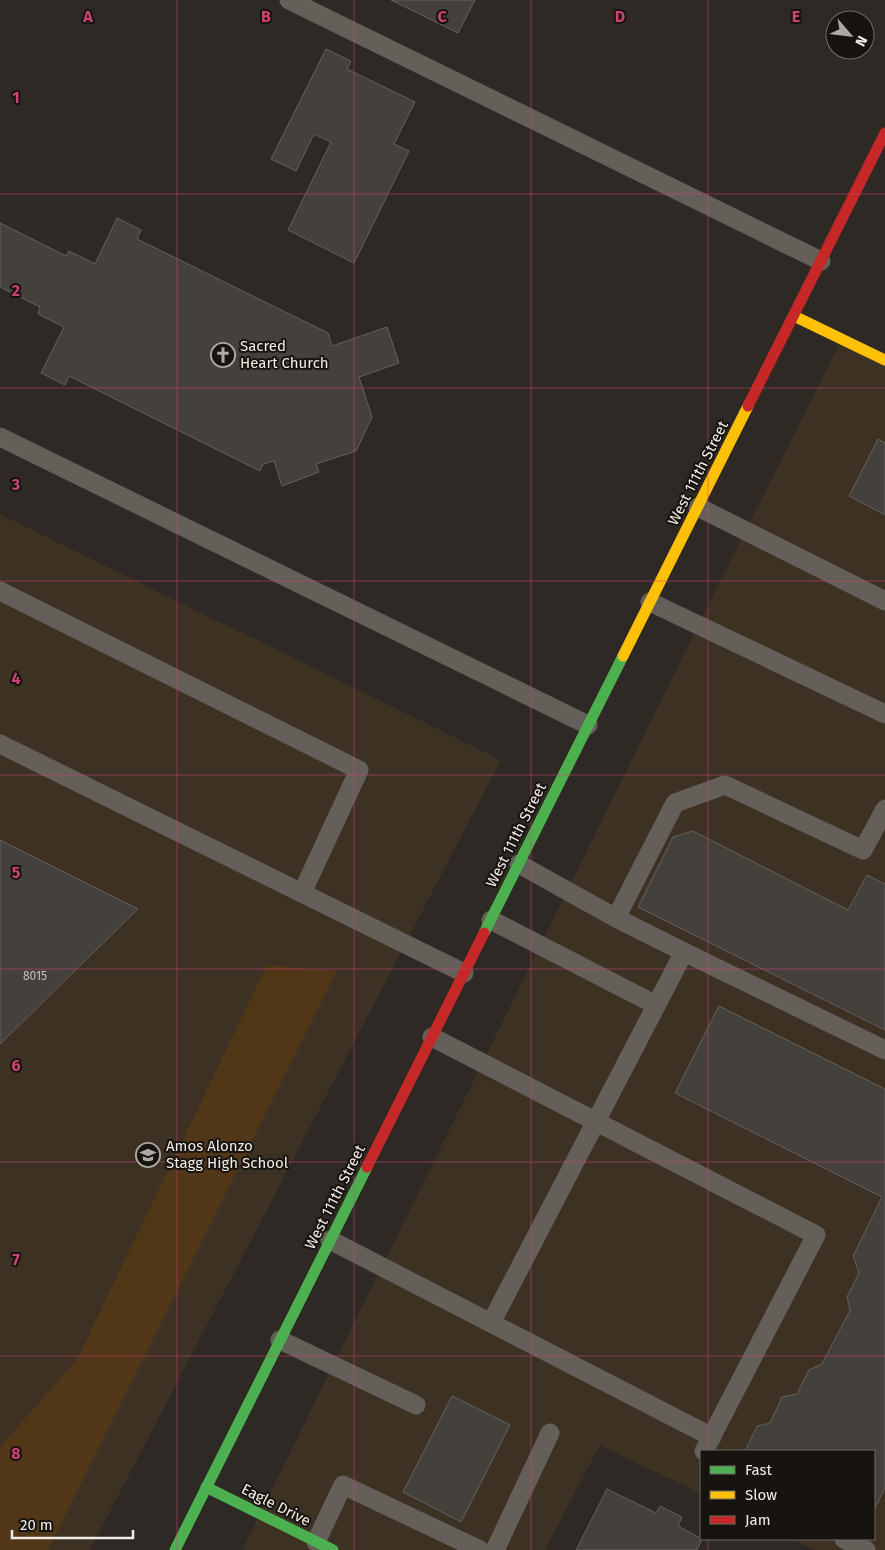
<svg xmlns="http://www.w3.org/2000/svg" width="885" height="1550" font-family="'Fira Sans',sans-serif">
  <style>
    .built { fill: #3d3123 }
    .green { fill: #513717 }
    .building { fill: #44403c; stroke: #64605b }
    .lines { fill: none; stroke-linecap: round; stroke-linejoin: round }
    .lane { stroke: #655f5a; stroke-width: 19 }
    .fast { stroke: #4caf50; stroke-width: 11 }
    .slow { stroke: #ffc107; stroke-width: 11 }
    .jam { stroke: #c62828; stroke-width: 11 }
    .grid { fill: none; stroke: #cc4277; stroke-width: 1; stroke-opacity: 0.55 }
    .labels { text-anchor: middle; stroke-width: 4; stroke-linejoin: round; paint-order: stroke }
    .number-label { font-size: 12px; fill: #c6c1bc }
    .poi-label { font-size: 15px; fill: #f2ece6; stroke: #17130e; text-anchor: start }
    .street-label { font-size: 15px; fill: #f2ece6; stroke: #17130e }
    .grid-label { font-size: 16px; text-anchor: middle; font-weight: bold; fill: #cc4277; stroke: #17130e; stroke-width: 4; stroke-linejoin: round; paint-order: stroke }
  </style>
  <rect width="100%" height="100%" fill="#2e2924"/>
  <!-- built -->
  <g class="built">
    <polygon points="842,339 885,360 885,1550 815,1550 792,1539 874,1539 874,1451 701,1451 701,1494 600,1445 545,1550 242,1550 718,585"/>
    <polygon points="0,514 501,760 90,1550 0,1550"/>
  </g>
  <!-- green -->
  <polygon class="green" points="267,965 337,971 48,1550 0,1550 0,1447 77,1359"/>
  <!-- building -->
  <g class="building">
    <polygon points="391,0 475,0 458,33"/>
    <polygon points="326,49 351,61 347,69 415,102 394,144 409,151 354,263 288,230 331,142 314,134 296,171 271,159"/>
    <polygon points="117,218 141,230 137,239 328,333 332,346 387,327 399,363 359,377 372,417 356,451 316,464 319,472 282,486 274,461 263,464 260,471 69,376 65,385 41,373 64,327 38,314 40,307 0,287 0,223 66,256 69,251 95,264"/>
    <polygon points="878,439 885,443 885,515 849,496"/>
    <polygon points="693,831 848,910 867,875 885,884 885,1030 638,907 673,837"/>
    <polygon points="0,840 138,909 0,1044"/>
    <polygon points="719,1006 885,1089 885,1488 874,1510 874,1451 745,1451 757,1426 770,1423 782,1397 797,1394 809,1370 822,1364 850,1310 847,1297 859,1273 853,1256 882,1197 675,1093"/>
    <polygon points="452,1396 510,1425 461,1522 403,1492"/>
    <polygon points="607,1489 656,1513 660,1506 682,1517 678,1526 702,1539 697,1550 576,1550"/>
  </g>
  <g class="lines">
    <!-- lane -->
    <g class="lane">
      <polyline points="289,0 821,261"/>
      <polyline points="0,437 588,725"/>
      <polyline points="698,507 885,601"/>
      <polyline points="0,591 359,770 302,893"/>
      <polyline points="650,602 885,714"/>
      <polyline points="0,744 464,973"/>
      <polyline points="519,864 616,918"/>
      <polyline points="491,920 656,1005"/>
      <polyline points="684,952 885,1050"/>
      <polyline points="432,1037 816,1235 704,1451"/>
      <polyline points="330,1240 712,1437"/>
      <polyline points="491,1323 684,952 616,918 675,803 725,785 863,850 885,809"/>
      <polyline points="280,1340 416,1405"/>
      <polyline points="844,1539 866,1550"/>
      <polyline points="316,1542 343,1485 480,1550"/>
      <polyline points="495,1550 550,1433"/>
    </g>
    <!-- fast -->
    <g class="fast">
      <polyline points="484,933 623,656"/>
      <polyline points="206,1487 333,1550"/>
      <polyline points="175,1550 367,1167"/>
    </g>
    <!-- slow -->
    <g class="slow">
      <polyline points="794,316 885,360"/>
      <polyline points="623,656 748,406"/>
    </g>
    <!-- jam -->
    <g class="jam">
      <polyline points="748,406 885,133"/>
      <polyline points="367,1167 484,933"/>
    </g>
  </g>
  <!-- grid -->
  <path class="grid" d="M177,0V1550M354,0V1550M531,0V1550M708,0V1451M0,194H885M0,388H885M0,581H885M0,775H885M0,969H885M0,1162H885M0,1356H885M708,1539V1550"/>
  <!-- icons -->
  <defs>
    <symbol id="church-ring" viewBox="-11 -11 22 22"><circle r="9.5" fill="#17130e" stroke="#ada8a2" stroke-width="1.5"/><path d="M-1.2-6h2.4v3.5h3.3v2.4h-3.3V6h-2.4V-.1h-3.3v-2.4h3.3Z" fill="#ada8a2"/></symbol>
    <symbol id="school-ring" viewBox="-11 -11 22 22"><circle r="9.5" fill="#17130e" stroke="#ada8a2" stroke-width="1.5"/><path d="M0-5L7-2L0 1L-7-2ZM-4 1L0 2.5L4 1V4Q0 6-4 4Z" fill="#ada8a2"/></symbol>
  </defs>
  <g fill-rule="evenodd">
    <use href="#church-ring" x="209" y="341" width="28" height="28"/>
    <use href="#school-ring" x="134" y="1141" width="28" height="28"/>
  </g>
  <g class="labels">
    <!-- number labels -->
    <g class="number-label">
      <text x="35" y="980">8015</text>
    </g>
    <!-- poi labels -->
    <g class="poi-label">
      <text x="240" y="351">Sacred<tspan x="240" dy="17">Heart Church</tspan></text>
      <text x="166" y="1151">Amos Alonzo<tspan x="166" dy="17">Stagg High School</tspan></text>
    </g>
    <!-- street labels -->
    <g class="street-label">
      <text transform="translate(698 473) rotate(-63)" y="5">West 111th Street</text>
      <text transform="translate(516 835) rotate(-63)" y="5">West 111th Street</text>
      <text transform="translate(335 1197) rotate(-63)" y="5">West 111th Street</text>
      <text transform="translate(276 1505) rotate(27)" y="5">Eagle Drive</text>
    </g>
  </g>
  <g class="grid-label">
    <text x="88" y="22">A</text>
    <text x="266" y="22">B</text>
    <text x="442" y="22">C</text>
    <text x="620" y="22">D</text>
    <text x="796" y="22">E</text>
    <text x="16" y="103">1</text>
    <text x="16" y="296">2</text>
    <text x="16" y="490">3</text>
    <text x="16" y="684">4</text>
    <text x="16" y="878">5</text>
    <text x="16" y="1071">6</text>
    <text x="16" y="1265">7</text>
    <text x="16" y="1459">8</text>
  </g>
  <!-- legend -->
  <rect x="700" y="1450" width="175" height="90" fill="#17130e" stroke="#6f6a64"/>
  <rect x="710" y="1466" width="25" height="8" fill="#4caf50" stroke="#6f6a64"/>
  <text x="745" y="1475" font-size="15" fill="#f2ece6">Fast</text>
  <rect x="710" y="1491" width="25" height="8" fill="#ffc107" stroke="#6f6a64"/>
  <text x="745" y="1500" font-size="15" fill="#f2ece6">Slow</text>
  <rect x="710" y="1516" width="25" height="8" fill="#c62828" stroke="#6f6a64"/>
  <text x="745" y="1525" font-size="15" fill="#f2ece6">Jam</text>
  <!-- north arrow -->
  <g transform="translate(850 35) rotate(118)"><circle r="24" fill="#17130e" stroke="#6f6a64"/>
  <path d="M0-4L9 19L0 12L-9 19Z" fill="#ada8a2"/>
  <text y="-8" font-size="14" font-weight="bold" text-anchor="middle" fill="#f2ece6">N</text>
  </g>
  <!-- scale -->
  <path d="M12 1530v8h121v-8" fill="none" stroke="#f2ece6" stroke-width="2.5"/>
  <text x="20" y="1530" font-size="15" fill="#f2ece6" stroke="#17130e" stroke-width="4" paint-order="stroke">20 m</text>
</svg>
